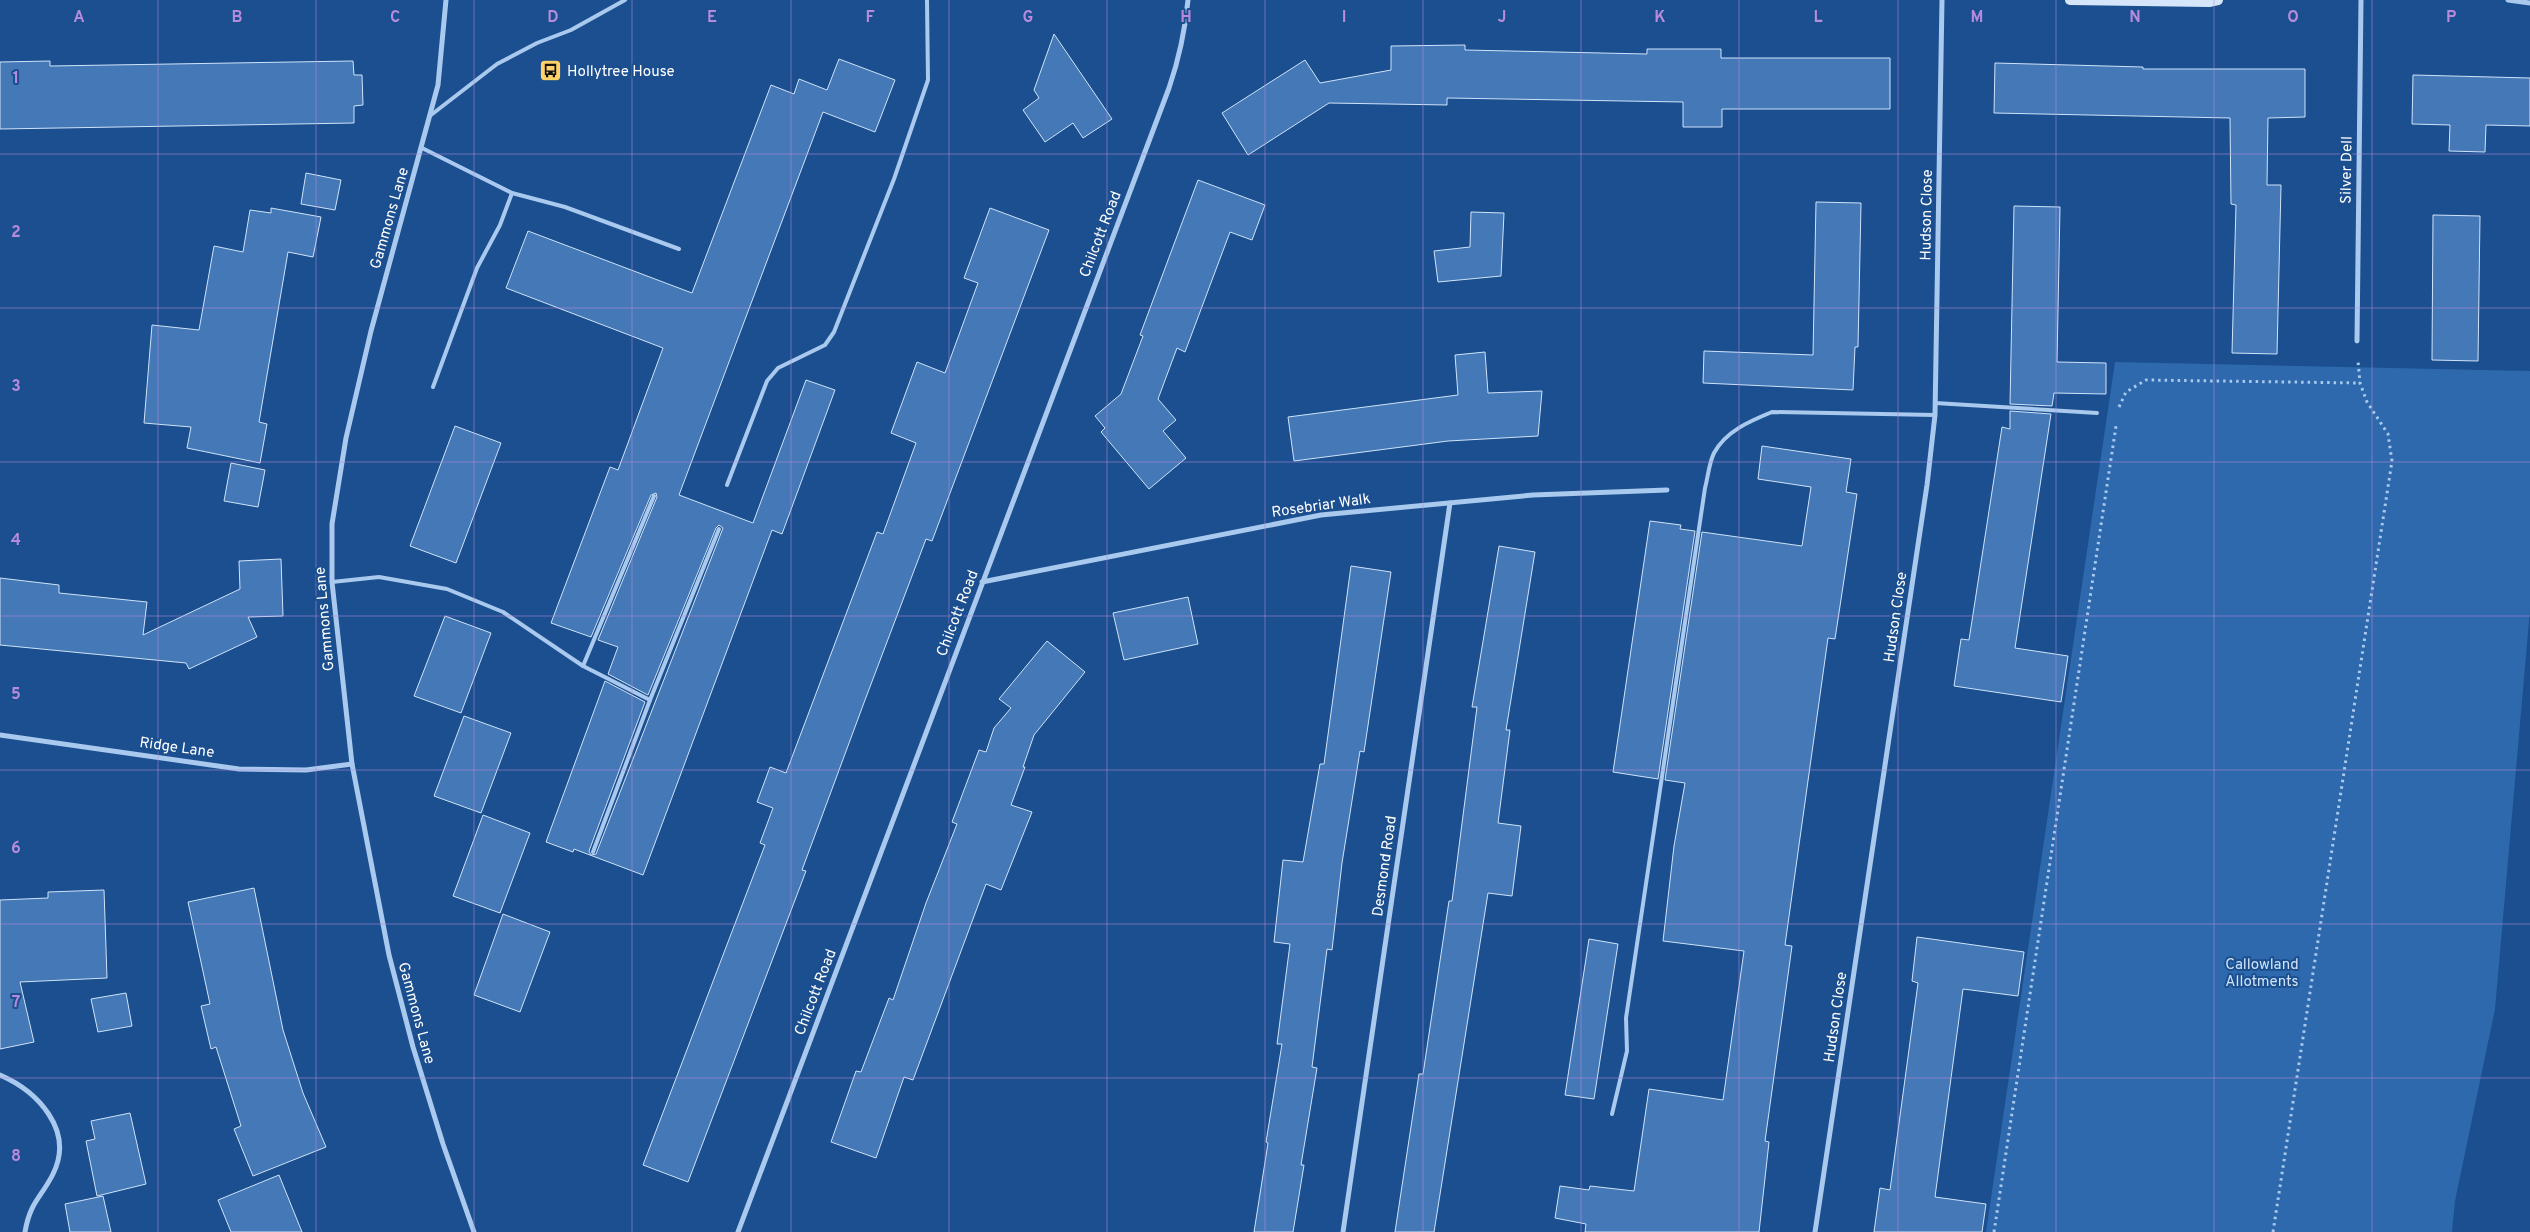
<svg xmlns="http://www.w3.org/2000/svg" width="2530" height="1232" font-family="Overpass,sans-serif">
  <style>
    .green { fill: #2e69ad }
    .building { fill: #4478b7; stroke: #cfe3fa }
    .lines { fill: none; stroke-linecap: round; stroke-linejoin: round }
    .path { stroke: #a9c9ee; stroke-width: 3; stroke-dasharray: 2.5 4; stroke-linecap: butt }
    .lane { stroke: #a9c9ee; stroke-width: 4 }
    .street { stroke: #a9c9ee; stroke-width: 5 }
    .secondary { stroke: #d6e6fa; stroke-width: 10 }
    .grid { fill: none; stroke: #b68bdc; stroke-width: 1; stroke-opacity: 0.55 }
    .labels { text-anchor: middle; stroke-width: 4; stroke-linejoin: round; paint-order: stroke }
    .poi-label { font-size: 15px; fill: #fff; stroke: #1b4f8f; text-anchor: start }
    .street-label { font-size: 15px; fill: #fff; stroke: #1b4f8f }
    .park-label { font-size: 15px; fill: #cfe3fa; stroke: #1b4f8f }
    .grid-label { font-size: 16px; text-anchor: middle; font-weight: bold; fill: #b68bdc; stroke: #1b4f8f; stroke-width: 4; stroke-linejoin: round; paint-order: stroke }
  </style>
  <rect width="100%" height="100%" fill="#1b4f8f"/>
  <!-- green -->
  <polygon class="green" points="2115,362 2530,371 2530,610 2495,1009 2455,1201 2452,1232 1986,1232"/>
  <!-- building -->
  <g class="building">
    <polygon points="1054,34 1112,119 1083,138 1073,123 1045,142 1023,110 1039,98 1034,90"/>
    <polygon points="1465,45 1465,50 1647,54 1647,49 1721,49 1721,58 1890,58 1890,109 1722,109 1722,127 1683,127 1683,102 1447,98 1447,105 1329,103 1248,155 1222,113 1305,60 1320,83 1391,70 1391,46"/>
    <polygon points="839,59 895,80 875,132 823,112 679,495 753,523 806,380 835,390 782,534 772,530 643,875 574,849 573,852 546,842 605,681 645,702 589,851 591,855 596,854 723,528 719,525 716,528 648,695 608,674 618,647 598,640 657,497 656,493 651,495 591,637 551,623 610,467 618,470 663,348 506,288 528,231 692,293 771,85 794,94 799,79 827,90"/>
    <polygon points="50,61 50,66 353,61 354,75 362,75 363,105 354,106 354,123 0,129 0,62"/>
    <polygon points="1995,63 2143,67 2143,69 2305,69 2305,117 2268,118 2267,185 2281,185 2277,354 2232,353 2236,205 2231,204 2230,118 1994,113"/>
    <polygon points="2413,75 2530,78 2530,126 2486,125 2485,152 2449,151 2450,125 2412,124"/>
    <polygon points="306,173 341,180 335,210 301,204"/>
    <polygon points="1198,180 1265,205 1252,240 1230,232 1185,352 1177,348 1158,399 1176,420 1163,431 1186,458 1149,489 1101,432 1105,428 1095,416 1121,394 1143,336 1140,335"/>
    <polygon points="1816,202 1861,203 1858,347 1855,347 1853,390 1703,383 1704,351 1813,355"/>
    <polygon points="2014,206 2060,207 2057,362 2106,363 2106,394 2054,393 2052,406 2010,404"/>
    <polygon points="271,208 321,217 313,257 288,252 259,422 267,424 260,463 187,448 191,427 144,423 152,325 199,330 214,246 243,252 250,210 271,213"/>
    <polygon points="990,208 1049,230 932,541 926,539 865,700 802,870 806,871 688,1182 643,1165 765,845 760,843 773,808 757,802 770,767 786,773 877,532 883,534 916,443 891,433 917,362 945,373 978,283 964,278"/>
    <polygon points="1471,212 1504,213 1501,276 1438,282 1434,251 1470,247"/>
    <polygon points="2433,215 2480,216 2478,361 2432,360"/>
    <polygon points="1485,352 1488,393 1542,391 1538,436 1448,441 1294,461 1288,417 1458,395 1455,355"/>
    <polygon points="2010,411 2051,414 2015,648 2068,656 2061,702 1954,686 1961,639 1969,640 2002,427 2010,429"/>
    <polygon points="455,426 501,443 456,563 410,546"/>
    <polygon points="1762,446 1851,459 1846,492 1857,494 1835,639 1828,638 1785,945 1792,946 1765,1141 1769,1142 1759,1232 1585,1232 1586,1224 1555,1218 1560,1186 1589,1190 1590,1186 1634,1191 1649,1089 1723,1100 1744,951 1663,941 1674,846 1685,783 1665,780 1702,532 1802,546 1811,487 1758,479"/>
    <polygon points="231,463 265,470 258,507 224,501"/>
    <polygon points="1650,521 1681,525 1680,529 1695,531 1658,779 1613,772"/>
    <polygon points="1499,546 1535,552 1506,730 1510,730 1498,823 1521,826 1512,896 1488,893 1434,1232 1395,1232 1419,1074 1423,1074 1449,901 1452,901 1477,707 1472,707"/>
    <polygon points="281,559 283,616 248,617 257,637 189,669 186,663 0,645 0,578 59,585 59,593 147,602 143,635 240,589 239,561"/>
    <polygon points="1351,566 1391,572 1364,752 1360,751 1342,863 1332,950 1327,949 1312,1067 1317,1068 1301,1165 1304,1165 1293,1232 1254,1232 1268,1143 1266,1142 1282,1044 1277,1044 1290,944 1274,942 1283,860 1303,862 1320,764 1324,764"/>
    <polygon points="1188,597 1198,644 1124,660 1113,613"/>
    <polygon points="445,616 491,633 461,713 414,696"/>
    <polygon points="1047,641 1085,672 1034,735 1023,767 1025,767 1011,805 1032,812 1001,890 986,884 913,1080 904,1077 876,1158 831,1142 856,1071 861,1072 889,998 893,1000 926,903 957,824 952,822 979,750 986,752 994,728 1011,708 999,699"/>
    <polygon points="464,716 511,733 481,813 434,796"/>
    <polygon points="483,815 530,833 500,913 453,896"/>
    <polygon points="254,888 283,1030 303,1093 326,1147 253,1176 234,1129 241,1126 216,1047 211,1049 201,1006 210,1004 188,902"/>
    <polygon points="104,890 107,978 20,982 34,1042 0,1049 0,900 48,898 48,892"/>
    <polygon points="503,914 550,932 520,1012 474,995"/>
    <polygon points="1917,937 2024,952 2018,996 1963,989 1935,1197 1986,1204 1982,1232 1874,1232 1880,1188 1890,1190 1918,983 1912,981"/>
    <polygon points="1589,939 1618,944 1594,1099 1565,1095"/>
    <polygon points="126,993 132,1026 98,1032 91,999"/>
    <polygon points="130,1113 146,1184 97,1196 86,1141 95,1139 91,1121"/>
    <polygon points="279,1175 302,1232 231,1232 218,1200"/>
    <polygon points="103,1196 111,1232 70,1232 65,1204"/>
  </g>
  <g class="lines">
    <!-- path -->
    <g class="path">
      <polyline points="2119,407 2126,392 2146,380 2360,383"/>
      <polyline points="1994,1232 2116,426"/>
      <polyline points="2273,1232 2392,461 2388,434 2367,402 2360,383 2358,361"/>
    </g>
    <!-- lane -->
    <g class="lane">
      <polyline points="431,115 497,64 537,43 571,30 625,0"/>
      <polyline points="422,148 512,193 565,207 679,249"/>
      <polyline points="433,387 477,268 500,225 512,193"/>
      <polyline points="1935,403 2097,413"/>
      <polyline points="727,485 767,381 778,368 825,345 834,332 894,179 928,80 927,0"/>
      <polyline points="332,582 379,577 447,589 503,612 583,666 650,700 719,529"/>
      <polyline points="583,666 654,496"/>
      <polyline points="593,852 650,700"/>
      <path d="M1612,1114L1627,1051L1626,1018L1705,488C1708,477 1709,463 1714,453C1726,431 1750,421 1772,412L1935,415"/>
    </g>
    <!-- street -->
    <g class="street">
      <polyline points="446,0 438,85 371,331 346,438 332,524 332,582 352,764 389,955 413,1047 443,1144 474,1232"/>
      <polyline points="2508,0 2530,3"/>
      <polyline points="2357,341 2361,0"/>
      <polyline points="982,582 1321,515 1533,495 1667,490"/>
      <polyline points="0,735 239,769 306,770 352,764"/>
      <path d="M0,1075C37,1091 75,1130 53,1174C41,1198 30,1202 25,1232"/>
      <path d="M738,1232L1169,88C1179,59 1185,31 1188,0"/>
      <polyline points="1343,1232 1450,503"/>
      <polyline points="1815,1232 1927,485 1935,415 1942,0"/>
    </g>
    <!-- secondary -->
    <polyline class="secondary" points="2070,0 2209,2 2218,0"/>
  </g>
  <!-- grid -->
  <path class="grid" d="M158,0V1232M316,0V1232M474,0V1232M632,0V1232M791,0V1232M949,0V1232M1107,0V1232M1265,0V1232M1423,0V1232M1581,0V1232M1739,0V1232M1898,0V1232M2056,0V1232M2214,0V1232M2372,0V1232M0,154H2530M0,308H2530M0,462H2530M0,616H2530M0,770H2530M0,924H2530M0,1078H2530"/>
  <!-- icons -->
  <defs>
    <symbol id="bus-square" viewBox="-11 -11 22 22"><rect x="-9" y="-9" width="18" height="18" rx="4" fill="#ffd166" stroke="#1b4f8f"/><path d="M-5-6H5V4H4V6H2V4H-2V6H-4V4H-5ZM-3.5-4V0h7V-4ZM-3.5 1.2v1.5H-2V1.2ZM2 1.2v1.5H3.5V1.2Z" fill="#111"/></symbol>
  </defs>
  <g fill-rule="evenodd">
    <use href="#bus-square" x="538" y="58" width="25" height="25"/>
  </g>
  <g class="labels">
    <!-- poi labels -->
    <g class="poi-label">
      <text x="567" y="76">Hollytree House</text>
    </g>
    <!-- street labels -->
    <g class="street-label">
      <text transform="translate(2346 170) rotate(-89)" y="5">Silver Dell</text>
      <text transform="translate(1926 215) rotate(-89)" y="5">Hudson Close</text>
      <text transform="translate(389 218) rotate(-74)" y="5">Gammons Lane</text>
      <text transform="translate(1100 234) rotate(-69)" y="5">Chilcott Road</text>
      <text transform="translate(1321 505) rotate(-8)" y="5">Rosebriar Walk</text>
      <text transform="translate(957 613) rotate(-69)" y="5">Chilcott Road</text>
      <text transform="translate(1895 617) rotate(-82)" y="5">Hudson Close</text>
      <text transform="translate(324 619) rotate(-95)" y="5">Gammons Lane</text>
      <text transform="translate(177 747) rotate(8)" y="5">Ridge Lane</text>
      <text transform="translate(1384 866) rotate(-82)" y="5">Desmond Road</text>
      <text transform="translate(815 992) rotate(-69)" y="5">Chilcott Road</text>
      <text transform="translate(417 1013) rotate(75)" y="5">Gammons Lane</text>
      <text transform="translate(1835 1017) rotate(-82)" y="5">Hudson Close</text>
    </g>
    <!-- park labels -->
    <g class="park-label">
      <text x="2262" y="969">Callowland<tspan x="2262" dy="17">Allotments</tspan></text>
    </g>
  </g>
  <g class="grid-label">
    <text x="79" y="22">A</text>
    <text x="237" y="22">B</text>
    <text x="395" y="22">C</text>
    <text x="553" y="22">D</text>
    <text x="712" y="22">E</text>
    <text x="870" y="22">F</text>
    <text x="1028" y="22">G</text>
    <text x="1186" y="22">H</text>
    <text x="1344" y="22">I</text>
    <text x="1502" y="22">J</text>
    <text x="1660" y="22">K</text>
    <text x="1818" y="22">L</text>
    <text x="1977" y="22">M</text>
    <text x="2135" y="22">N</text>
    <text x="2293" y="22">O</text>
    <text x="2451" y="22">P</text>
    <text x="16" y="83">1</text>
    <text x="16" y="237">2</text>
    <text x="16" y="391">3</text>
    <text x="16" y="545">4</text>
    <text x="16" y="699">5</text>
    <text x="16" y="853">6</text>
    <text x="16" y="1007">7</text>
    <text x="16" y="1161">8</text>
  </g>
</svg>
